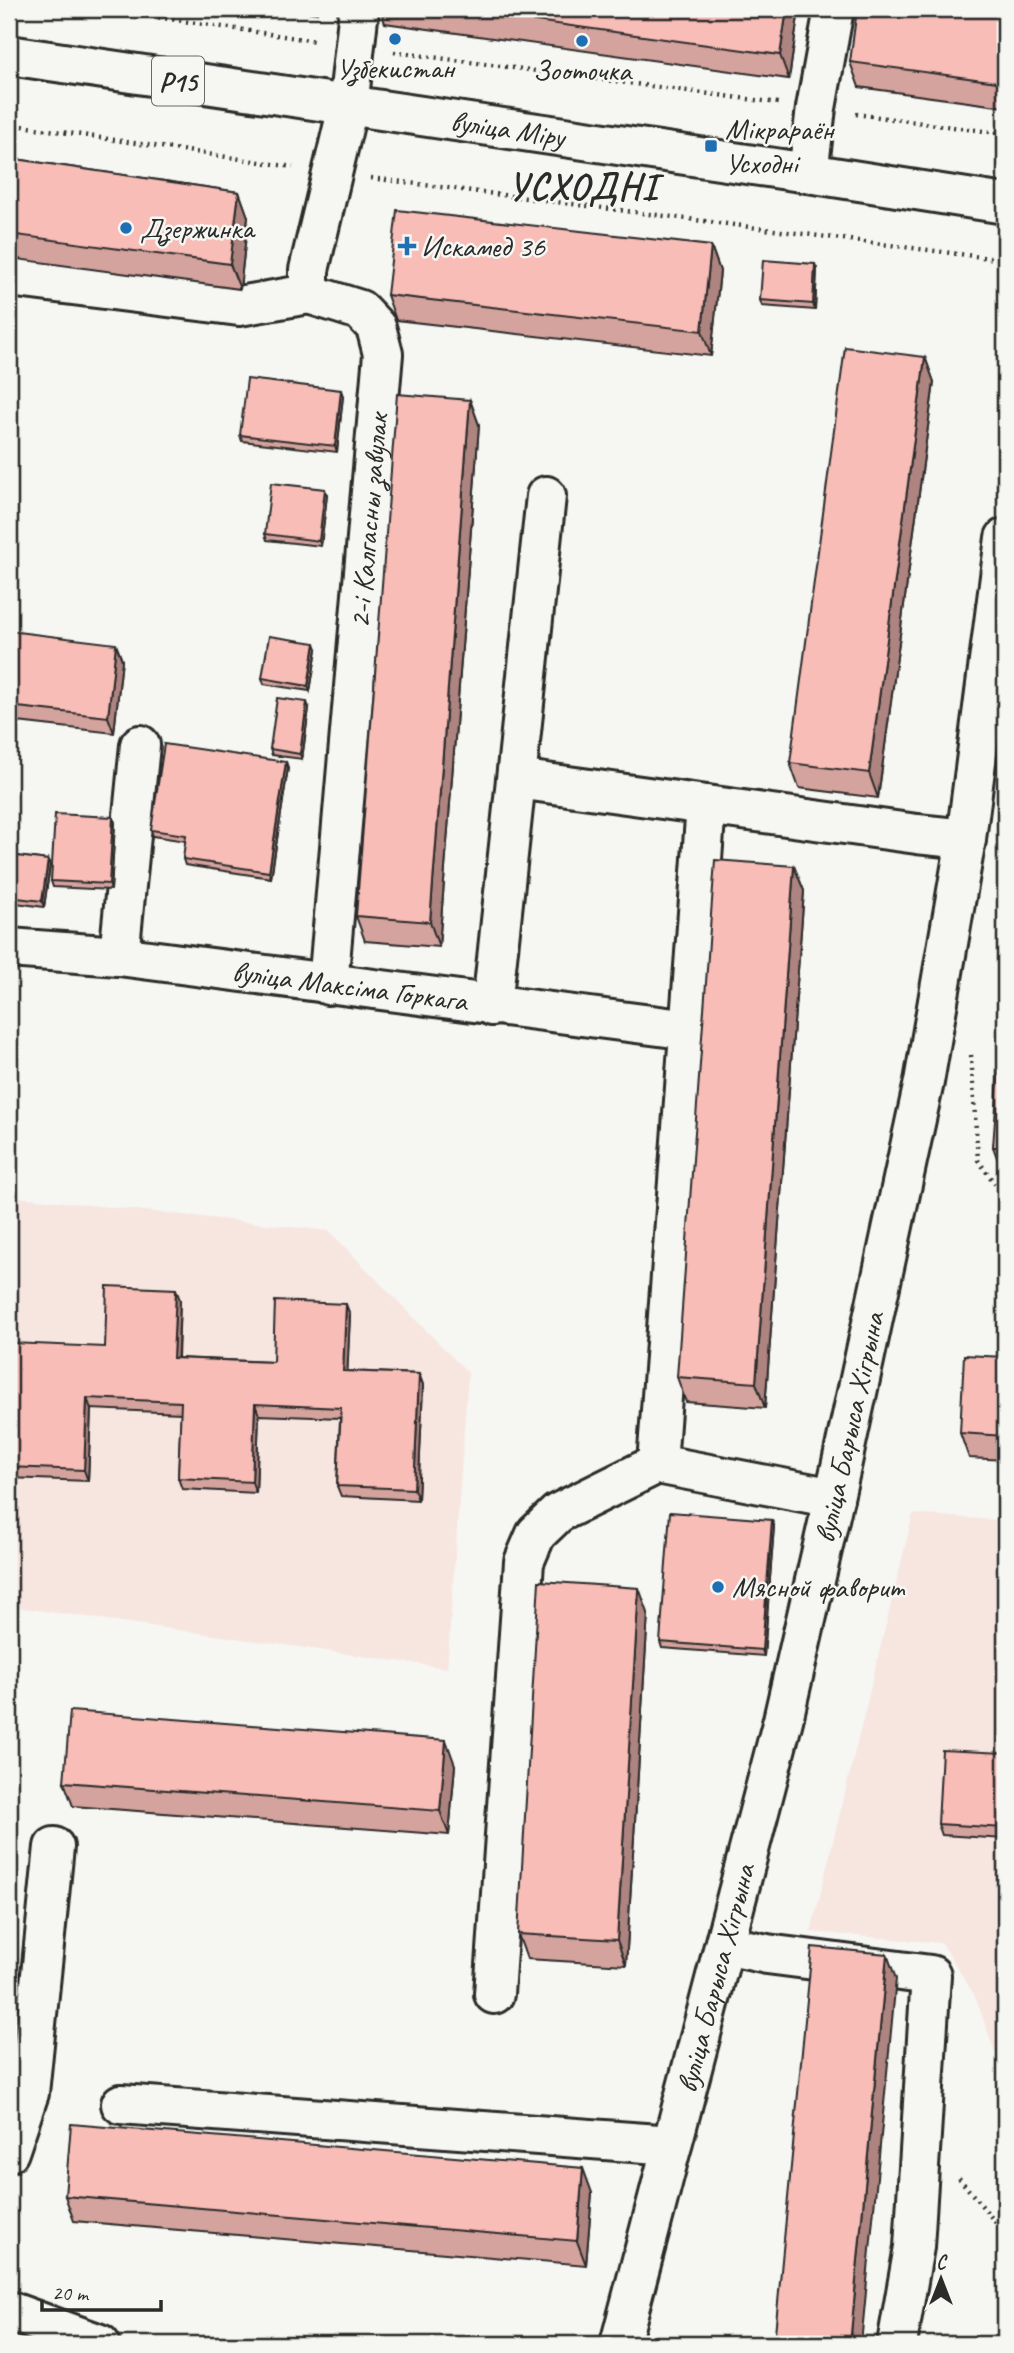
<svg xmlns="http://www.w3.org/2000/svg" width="1014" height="2353" font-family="Caveat,sans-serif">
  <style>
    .built { fill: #f7e5e0 }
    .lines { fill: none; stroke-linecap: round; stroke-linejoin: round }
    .minor-casing { stroke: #2b2b2b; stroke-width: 44 }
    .major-casing { stroke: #2b2b2b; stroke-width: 44 }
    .path { stroke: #2b2b2b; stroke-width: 4.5; stroke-dasharray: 2 5; stroke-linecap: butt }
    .minor { stroke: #f6f6f2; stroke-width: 38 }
    .major { stroke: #f6f6f2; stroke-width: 38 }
    .wall { fill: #d5a39d; stroke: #2b2b2b; stroke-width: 2 }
    .shaded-wall { fill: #ae8480; stroke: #2b2b2b; stroke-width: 2 }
    .building { fill: #f8bdb7; stroke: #2b2b2b; stroke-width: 2 }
    .poi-dot { fill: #1f6fb2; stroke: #f6f6f2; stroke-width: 2.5 }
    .labels { text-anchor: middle; stroke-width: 5; stroke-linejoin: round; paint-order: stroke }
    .shield { fill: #f6f6f2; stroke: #686867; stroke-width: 2 }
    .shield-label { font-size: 28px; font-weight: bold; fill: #2b2b2b }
    .poi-label { font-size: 30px; fill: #2b2b2b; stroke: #f6f6f2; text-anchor: start }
    .street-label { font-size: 30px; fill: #2b2b2b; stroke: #f6f6f2 }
    .district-label { font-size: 37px; font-weight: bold; letter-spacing: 2px; fill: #2b2b2b; stroke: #f6f6f2 }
  </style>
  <rect width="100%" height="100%" fill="#f6f6f2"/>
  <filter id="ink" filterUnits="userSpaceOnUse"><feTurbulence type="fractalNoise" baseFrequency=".0143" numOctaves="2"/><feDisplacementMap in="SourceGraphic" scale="14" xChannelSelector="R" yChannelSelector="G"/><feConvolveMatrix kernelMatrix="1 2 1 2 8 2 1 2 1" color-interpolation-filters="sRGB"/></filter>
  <g filter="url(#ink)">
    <!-- built -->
    <g class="built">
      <polygon points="9,1196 329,1231 468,1373 447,1668 9,1606"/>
      <polygon points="913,1514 1005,1521 1005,2080 975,1996 942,1943 811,1932"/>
    </g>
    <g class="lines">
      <defs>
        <g id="minor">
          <polyline points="808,173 816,108 834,9"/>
          <polyline points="9,277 239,306 309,294"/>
          <polyline points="517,779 917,834 966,839"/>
          <polyline points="706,805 657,1464 834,1498"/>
          <path id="s1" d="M9,948L119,956L690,1030"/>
          <polyline points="119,956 140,745"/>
          <path id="s2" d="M328,985L383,354L376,327L360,310L309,294V270L348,107L359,9"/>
          <polyline points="492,1006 546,496"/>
          <polyline points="725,1945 767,1954 931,1975 914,2247 897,2344"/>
          <polyline points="494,1994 524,1562 536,1534 558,1513 657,1464"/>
          <polyline points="121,2104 672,2145"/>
          <polyline points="9,2152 29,2093 54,1847"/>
          <polyline points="9,2311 100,2344"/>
          <path id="s3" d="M620,2344L783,1720L841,1467L924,1082L966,839L1005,538"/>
        </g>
        <g id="major">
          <path id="s4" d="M9,55L808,173L1005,204"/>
        </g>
      </defs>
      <!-- minor casing -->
      <use href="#minor" class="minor-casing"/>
      <!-- major casing -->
      <use href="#major" class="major-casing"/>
      <!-- path -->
      <g class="path">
        <polyline points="103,9 316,41"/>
        <polyline points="394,52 778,103"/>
        <polyline points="856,114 1005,134"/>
        <polyline points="9,124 293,167"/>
        <polyline points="371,178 1005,260"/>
        <polyline points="971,1055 978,1160 1000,1191 1005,1194"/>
        <polyline points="959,2178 1005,2234"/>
      </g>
      <!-- minor -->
      <use href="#minor" class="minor"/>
      <!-- major -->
      <use href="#major" class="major"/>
    </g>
    <!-- wall -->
    <g class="wall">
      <polygon points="286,9 317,9 317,13"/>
      <polygon points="380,9 799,9 789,79 385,23"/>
      <polygon points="1005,9 1005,107 859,87 850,62"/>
      <polygon points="9,158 239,192 248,217 240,289 9,258"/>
      <polygon points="711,246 720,271 711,356 396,320 387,295"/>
      <polygon points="817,269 815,310 762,306 760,300"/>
      <polygon points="925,357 934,382 878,798 799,788 790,763"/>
      <polygon points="343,396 337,452 242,441 240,435"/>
      <polygon points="470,400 479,425 439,947 365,941 356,916"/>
      <polygon points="327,495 321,546 267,540 265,534"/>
      <polygon points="9,631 122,660 114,733 9,721"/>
      <polygon points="317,649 310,691 264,684 262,678"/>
      <polygon points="309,708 302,759 272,755 270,749"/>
      <polygon points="286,762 288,768 271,878 185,865 183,859 186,841 153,836 151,830"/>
      <polygon points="113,817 115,823 111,890 53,887 51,881"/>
      <polygon points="9,855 48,860 50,865 44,907 9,902"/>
      <polygon points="794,866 804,891 765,1408 686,1402 677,1377"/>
      <polygon points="1005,1068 1005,1172 1002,1171 993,1147"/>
      <polygon points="180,1300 178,1358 273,1362 350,1315 347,1371 419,1374 423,1385 418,1500 341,1496 337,1486 340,1418 259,1415 256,1493 182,1489 178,1478 181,1413 91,1409 88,1481 9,1478 9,1393 105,1347"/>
      <polygon points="1005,1357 1005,1460 969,1458 960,1433"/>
      <polygon points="774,1526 764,1656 662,1648 660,1642"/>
      <polygon points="648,1613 626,1965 527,1959 518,1934"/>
      <polygon points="1005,1733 1005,1839 942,1835 938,1824 1004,1753"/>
      <polygon points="455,1765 449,1835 73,1806 64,1782"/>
      <polygon points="592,2193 586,2265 74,2221 65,2196"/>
    </g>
    <!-- shaded-wall -->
    <g class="shaded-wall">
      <polygon points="787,9 799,9 789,79 780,55"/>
      <polygon points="239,192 248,217 240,289 230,264"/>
      <polygon points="711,246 720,271 711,356 702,331"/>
      <polygon points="815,264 817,269 815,310 813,304"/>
      <polygon points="925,357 934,382 878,798 869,773"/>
      <polygon points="341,390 343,396 337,452 335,446"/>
      <polygon points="470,400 479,425 439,947 430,922"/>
      <polygon points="325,489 327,495 321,546 319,541"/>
      <polygon points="315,643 317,649 310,691 308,686"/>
      <polygon points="116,644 122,660 114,733 108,717"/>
      <polygon points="307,702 309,708 302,759 300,754"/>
      <polygon points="286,762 288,768 271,878 269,872"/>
      <polygon points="113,817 115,823 111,890 109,884"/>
      <polygon points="48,860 50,865 44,907 42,901"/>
      <polygon points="794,866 804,891 765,1408 756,1383"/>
      <polygon points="176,1289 180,1300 177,1369 173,1358"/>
      <polygon points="346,1304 350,1315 347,1382 343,1371"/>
      <polygon points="419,1374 423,1385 418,1500 414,1489"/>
      <polygon points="87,1398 91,1409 88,1481 84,1470"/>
      <polygon points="255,1404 259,1415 256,1493 252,1482"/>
      <polygon points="772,1520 774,1526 764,1656 762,1650"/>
      <polygon points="639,1588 648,1613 626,1965 617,1940"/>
      <polygon points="446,1740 455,1765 449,1835 440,1811"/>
      <polygon points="887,1954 896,1979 861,2344 850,2344"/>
      <polygon points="583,2168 592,2193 586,2265 577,2241"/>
    </g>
    <!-- building -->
    <g class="building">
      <polygon points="450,9 787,9 780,55"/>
      <polygon points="857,9 1005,9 1005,83 850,62"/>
      <polygon points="9,158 239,192 230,264 9,234"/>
      <polygon points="397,210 711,246 702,331 387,295"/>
      <polygon points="763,260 815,264 813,304 760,300"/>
      <polygon points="845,347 925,357 869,773 790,763"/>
      <polygon points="247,379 341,390 335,446 240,435"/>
      <polygon points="397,394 470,400 430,922 356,916"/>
      <polygon points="271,483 325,489 319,541 265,534"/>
      <polygon points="9,631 116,644 108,717 9,706"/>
      <polygon points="269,636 315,643 308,686 262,678"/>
      <polygon points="277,698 307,702 300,754 270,749"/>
      <polygon points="164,744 286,762 269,872 183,859 186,835 151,830"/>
      <polygon points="55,814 113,817 109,884 51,881"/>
      <polygon points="9,855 48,860 42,901 9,897"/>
      <polygon points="715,860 794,866 756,1383 677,1377"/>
      <polygon points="999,1067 1005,1068 1005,1147 993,1147"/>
      <polygon points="107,1286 176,1289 173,1358 273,1362 275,1301 346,1304 343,1371 419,1374 414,1489 337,1486 341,1408 255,1404 252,1482 178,1478 181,1402 87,1398 84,1470 9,1467 9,1393 11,1343 105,1347"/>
      <polygon points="964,1355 1005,1357 1005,1436 960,1433"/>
      <polygon points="670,1512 772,1520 762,1650 660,1642"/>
      <polygon points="539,1581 639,1588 617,1940 518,1934"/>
      <polygon points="70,1711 446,1740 440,1811 64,1782"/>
      <polygon points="1005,1733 1005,1828 938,1824 942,1750 1004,1753"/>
      <polygon points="812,1947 887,1954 850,2344 774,2344"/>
      <polygon points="71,2124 583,2168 577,2241 65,2196"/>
    </g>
  </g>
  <!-- markers -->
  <g class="poi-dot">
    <circle cx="395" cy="39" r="7"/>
    <circle cx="582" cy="41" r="7"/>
    <rect x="704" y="139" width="14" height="14" rx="3.5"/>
    <circle cx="126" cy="228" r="7"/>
    <path d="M403.5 235.5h7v7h7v7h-7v7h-7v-7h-7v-7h7z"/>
    <circle cx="718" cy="1587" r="7"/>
  </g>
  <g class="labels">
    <!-- shield labels -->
    <rect class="shield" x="152" y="56.5" width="52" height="49" rx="5"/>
    <g class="shield-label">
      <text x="178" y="91">Р15</text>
    </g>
    <!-- poi labels -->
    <g class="poi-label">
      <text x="395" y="78" text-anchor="middle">Узбекистан</text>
      <text x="582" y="80" text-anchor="middle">Зооточка</text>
      <text x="725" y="139">Мікрараён<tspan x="725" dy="34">Усходні</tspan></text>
      <text x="140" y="238">Дзержинка</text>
      <text x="421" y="256">Искамед 36</text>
      <text x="732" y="1597">Мясной фаворит</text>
    </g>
    <!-- street labels -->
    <g class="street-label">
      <text dy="10" stroke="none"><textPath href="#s4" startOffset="504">вуліца Міру</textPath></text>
      <text dy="10" stroke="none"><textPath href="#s2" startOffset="466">2-і Калгасны завулак</textPath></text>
      <text dy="10" stroke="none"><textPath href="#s1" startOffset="343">вуліца Максіма Горкага</textPath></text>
      <text dy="10" stroke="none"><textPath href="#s3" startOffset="945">вуліца Барыса Хігрына</textPath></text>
      <text dy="10" stroke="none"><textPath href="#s3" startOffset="378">вуліца Барыса Хігрына</textPath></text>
    </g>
    <!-- district labels -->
    <g class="district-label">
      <text x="583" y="199">УСХОДНІ</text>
    </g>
  </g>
  <!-- margin -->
  <rect width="1014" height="2353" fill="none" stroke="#f6f6f2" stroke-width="35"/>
  <rect x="18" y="18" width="979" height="2318" fill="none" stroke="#2b2b2b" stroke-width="2.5" filter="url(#ink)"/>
  <!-- north arrow -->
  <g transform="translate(941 2279)" stroke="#f6f6f2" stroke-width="5" paint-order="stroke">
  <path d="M0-5L12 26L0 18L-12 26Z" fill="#2b2b2b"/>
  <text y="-10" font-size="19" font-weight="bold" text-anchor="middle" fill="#2b2b2b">С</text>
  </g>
  <!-- scale -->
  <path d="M42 2300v10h119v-10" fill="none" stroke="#2b2b2b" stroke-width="3.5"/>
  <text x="52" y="2300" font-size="21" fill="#2b2b2b" stroke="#f6f6f2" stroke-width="5" paint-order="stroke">20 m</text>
</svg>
